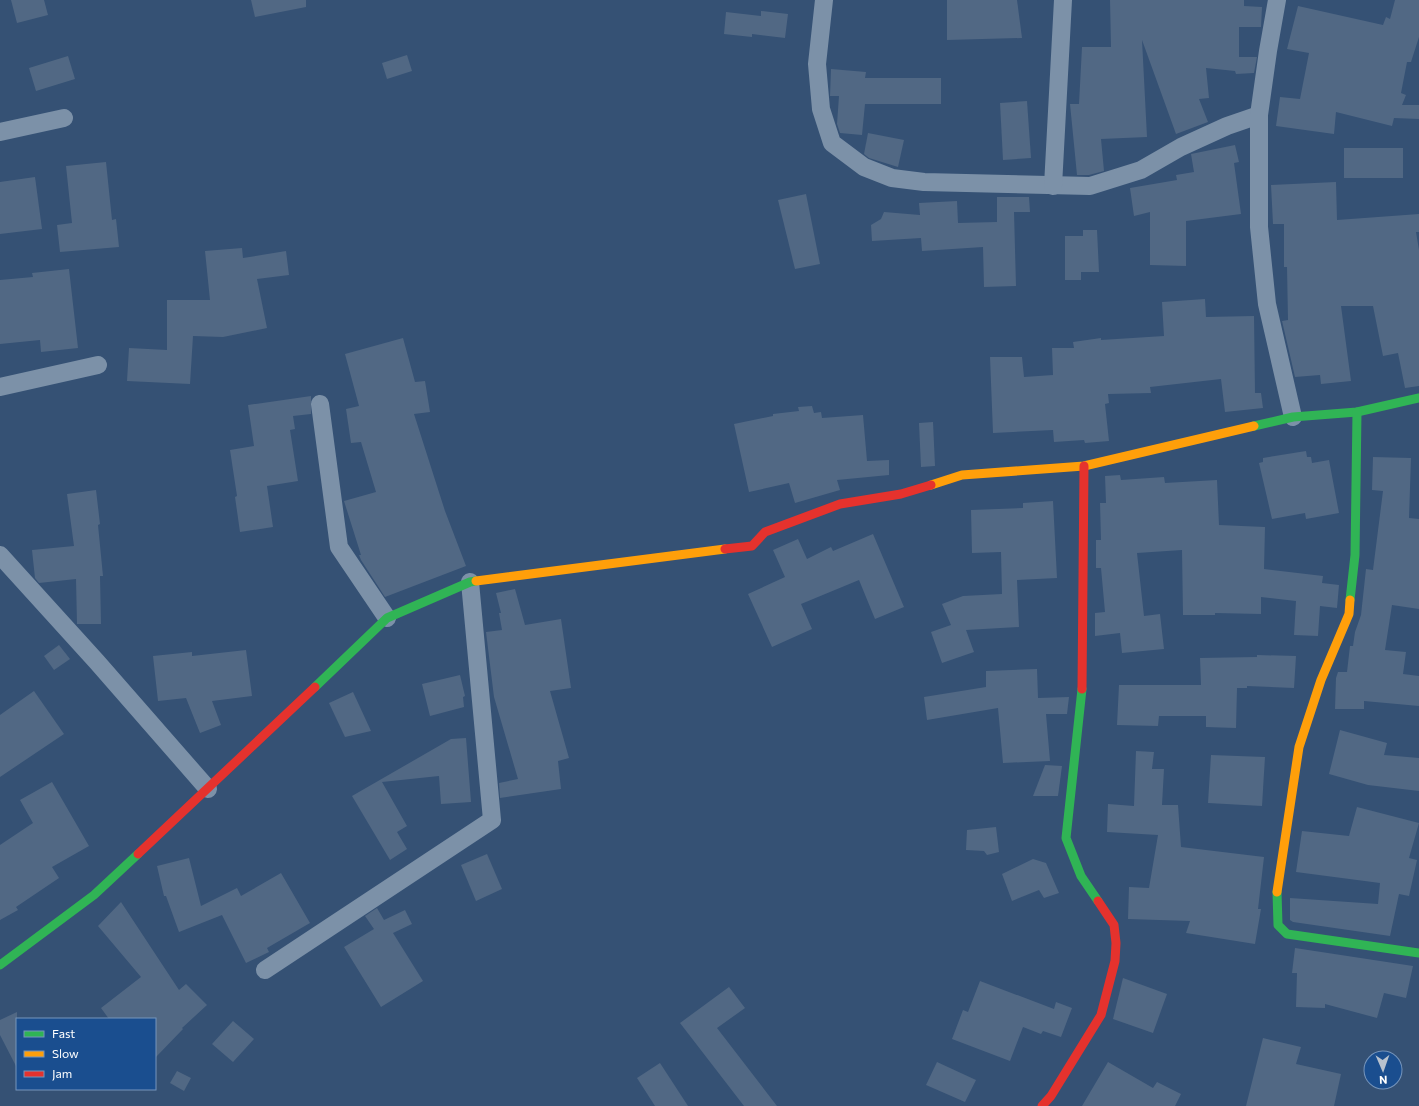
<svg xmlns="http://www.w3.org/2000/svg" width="1419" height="1106" font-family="Commissioner,sans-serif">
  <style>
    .building { fill: #516884 }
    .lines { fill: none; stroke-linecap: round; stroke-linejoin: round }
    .street { stroke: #7c91a8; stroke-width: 18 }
    .fast { stroke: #30b455; stroke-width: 9 }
    .slow { stroke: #ff9f0a; stroke-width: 9 }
    .jam { stroke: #e5322d; stroke-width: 9 }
  </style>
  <rect width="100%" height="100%" fill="#355174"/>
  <!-- building -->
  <g class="building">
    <polygon points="11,0 44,0 48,15 17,23"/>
    <polygon points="251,0 306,0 306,7 255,17"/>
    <polygon points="947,0 1017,0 1022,38 947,40"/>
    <polygon points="1110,0 1244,0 1244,6 1262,7 1261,27 1239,27 1239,57 1257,57 1254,73 1236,74 1235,71 1206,68 1209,98 1199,99 1208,122 1176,134 1142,40 1147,137 1101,139 1104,171 1089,175 1077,175 1070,104 1079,104 1082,47 1111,47"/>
    <polygon points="1395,0 1419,0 1419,37 1411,62 1407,62 1401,93 1406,95 1402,105 1419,105 1419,119 1394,118 1392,126 1336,112 1334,134 1276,126 1280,97 1300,99 1309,53 1287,49 1298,6 1383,25 1386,17 1390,19"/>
    <polygon points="761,11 788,14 785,38 752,34 752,37 724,34 726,12 761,16"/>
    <polygon points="407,55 412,71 387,79 382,63"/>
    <polygon points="68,56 75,79 36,91 29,68"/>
    <polygon points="831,69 866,72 865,78 941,78 941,104 865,104 862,135 840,133 837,124 839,96 830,96"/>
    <polygon points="1027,101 1031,158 1003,160 1000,103"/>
    <polygon points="868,133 904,140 898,167 869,158 864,154"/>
    <polygon points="1235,145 1239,162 1234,163 1241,214 1186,221 1186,266 1150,265 1150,212 1134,216 1130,188 1177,180 1176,175 1194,172 1191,154"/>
    <rect x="1344" y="148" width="59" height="30"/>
    <polygon points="106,162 112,220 116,219 119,247 60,252 57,225 72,223 66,166"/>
    <polygon points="35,177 42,229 0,234 0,182"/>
    <polygon points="1336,182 1337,220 1419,214 1419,232 1416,232 1419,250 1419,386 1405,388 1398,353 1383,356 1373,306 1341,306 1351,381 1321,384 1320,375 1295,377 1282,321 1288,320 1287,267 1284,267 1284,224 1273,224 1271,185"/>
    <polygon points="806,194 820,264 795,269 778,200"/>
    <polygon points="997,197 1029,197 1030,212 1014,212 1016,286 984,287 983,247 922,251 921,238 872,241 871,225 881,219 884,212 920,215 919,203 957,201 958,223 997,222"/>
    <polygon points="1083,230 1097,230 1099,272 1081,272 1081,280 1065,280 1065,236 1083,236"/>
    <polygon points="242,248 243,258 286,251 289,275 257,279 267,328 223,337 193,336 190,384 127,381 129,348 167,350 167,300 210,300 205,251"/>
    <polygon points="69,269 78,348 41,352 40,340 0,344 0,280 33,277 32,273"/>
    <polygon points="1205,299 1206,317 1254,316 1255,393 1261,393 1263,408 1225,412 1221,379 1150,387 1151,393 1108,394 1109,403 1105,404 1109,441 1085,443 1084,440 1054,442 1053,430 993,433 990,357 1022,357 1024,377 1053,375 1052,348 1074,348 1073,342 1101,338 1101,340 1164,336 1162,302"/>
    <polygon points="403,338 415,382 425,381 430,412 414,414 445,511 466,566 385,597 361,560 359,555 361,555 344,501 376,492 361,442 351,443 346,409 359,406 345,354"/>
    <polygon points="311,396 311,414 293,416 295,429 290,430 298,481 267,486 273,527 240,532 235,497 237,496 230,450 254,446 248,405"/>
    <polygon points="812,406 814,413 821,412 822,418 863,415 867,461 889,460 889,475 837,480 840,490 795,503 789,483 749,492 734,424 773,416 773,414 799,411 798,407"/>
    <polygon points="933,422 935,466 921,467 919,423"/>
    <polygon points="1306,451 1307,457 1311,457 1312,463 1329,460 1339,513 1306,519 1305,513 1272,519 1259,463 1263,462 1263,458"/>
    <polygon points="1373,457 1411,458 1409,518 1419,519 1419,609 1392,605 1385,650 1406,652 1403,674 1419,676 1419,706 1364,701 1364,709 1335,709 1336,678 1338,672 1347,672 1350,646 1353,646 1355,632 1361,615 1366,569 1373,570 1383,491 1372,490"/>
    <polygon points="1120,475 1121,480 1164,477 1165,483 1217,480 1219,525 1265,527 1264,569 1323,576 1322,583 1339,585 1337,608 1320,606 1318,636 1294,635 1296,601 1261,597 1261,614 1215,613 1215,615 1183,615 1182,550 1137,553 1144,616 1160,614 1164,649 1122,653 1120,633 1095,636 1095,613 1105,612 1101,568 1096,568 1096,540 1101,540 1100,503 1106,503 1105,476"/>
    <polygon points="96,490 100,524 98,525 103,576 100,576 101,624 77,624 76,579 39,583 35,578 32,550 74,546 67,494"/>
    <polygon points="1053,501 1057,578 1017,580 1019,627 966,630 974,652 942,663 931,632 951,625 942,604 963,596 1002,594 1001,552 972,553 971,510 1023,508 1023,503"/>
    <polygon points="873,534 904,607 875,619 859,580 801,604 812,629 772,647 748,594 785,577 773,550 798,539 807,559 831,547 833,551"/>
    <polygon points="515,589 525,625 561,619 571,688 550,691 569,758 558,761 561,789 500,798 499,783 518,779 494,697 486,632 502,630 499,613 501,613 496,593"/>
    <polygon points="59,645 70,659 54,670 44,656"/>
    <polygon points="246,650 252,696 212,701 221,725 200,733 186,698 158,701 153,656 192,652 192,656"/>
    <polygon points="1257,655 1296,656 1294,688 1247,686 1247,688 1237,688 1236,728 1206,727 1206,716 1159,716 1158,726 1117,725 1119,685 1201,685 1200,658 1257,657"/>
    <polygon points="1037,669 1038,698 1069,697 1067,714 1046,714 1050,761 1003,763 998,708 927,720 924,697 986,687 986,671"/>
    <polygon points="460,675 465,696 463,697 464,707 430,716 422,684"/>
    <polygon points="34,691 64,734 0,777 0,715"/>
    <polygon points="353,692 371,731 345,737 329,703"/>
    <polygon points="1340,730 1387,743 1384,755 1419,758 1419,791 1368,785 1329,774"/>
    <polygon points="466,738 471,802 441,804 439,776 382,782 407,826 397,832 407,849 390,860 352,796 451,739"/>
    <polygon points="1136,751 1154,752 1152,769 1164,769 1162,805 1178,805 1181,847 1264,857 1258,909 1261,909 1255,944 1186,933 1190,921 1128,919 1129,887 1149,888 1158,835 1107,832 1108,804 1134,806"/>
    <polygon points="1211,755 1265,757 1262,806 1208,803"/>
    <polygon points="1045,765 1062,766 1058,796 1033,796"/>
    <polygon points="52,782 89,846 52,867 59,878 16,907 18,910 0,920 0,845 33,823 20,800"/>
    <polygon points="1357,807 1419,823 1409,858 1417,860 1409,896 1399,894 1390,936 1293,922 1290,920 1290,898 1378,904 1380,883 1296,872 1302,831 1349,836"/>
    <polygon points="996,827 999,852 987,855 984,851 966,850 967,830"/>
    <polygon points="487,854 502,889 476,901 461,865"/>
    <polygon points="189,858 201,906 237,888 241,896 281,873 310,923 267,948 269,952 246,963 222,915 179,932 166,896 164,896 157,866"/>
    <polygon points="1033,859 1046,863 1059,893 1044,898 1039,890 1012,901 1002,874"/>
    <polygon points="121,902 179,990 186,984 207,1005 182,1028 183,1029 155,1058 155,1019 109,1019 101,1008 141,977 98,926"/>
    <polygon points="377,908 384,920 405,910 412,924 393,933 423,981 381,1007 344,947 374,929 365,916"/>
    <polygon points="1295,948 1413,966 1406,998 1384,993 1377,1018 1325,1004 1325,1008 1296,1007 1297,973 1292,973"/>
    <polygon points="1123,978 1167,994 1153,1033 1113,1019"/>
    <polygon points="980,981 1054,1009 1056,1002 1072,1008 1061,1037 1043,1031 1041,1034 1023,1027 1010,1061 952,1039 963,1010 968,1012"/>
    <polygon points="729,987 745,1008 717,1028 777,1106 744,1106 680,1023"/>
    <polygon points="17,1012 17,1068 0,1035 0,1020"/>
    <polygon points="233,1021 254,1039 233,1062 212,1044"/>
    <polygon points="1263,1038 1301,1047 1296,1064 1341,1074 1334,1106 1246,1106"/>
    <polygon points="937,1062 976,1080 965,1102 926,1085"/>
    <polygon points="1108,1062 1153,1088 1157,1082 1181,1094 1175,1106 1082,1106"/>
    <polygon points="660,1063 688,1106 655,1106 637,1078"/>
    <polygon points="177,1071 191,1078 184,1091 170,1083"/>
  </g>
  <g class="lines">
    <!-- street -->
    <g class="street">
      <polyline points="824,0 817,64 821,109 832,143 864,167 892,178 924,182 1090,186 1141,170 1181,147 1227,126 1259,115"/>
      <polyline points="1277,0 1268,51 1259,115 1259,227 1267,304 1293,417"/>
      <polyline points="0,132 64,118"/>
      <polyline points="1053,186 1063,0"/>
      <polyline points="0,387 98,365"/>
      <polyline points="320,404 339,547 387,618"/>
      <polyline points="0,555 97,662 208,789"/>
      <polyline points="265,970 492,820 470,582"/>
    </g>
    <!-- fast -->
    <g class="fast">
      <polyline points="1254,426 1293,417 1357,412 1419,398"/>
      <polyline points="1350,600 1355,555 1357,412"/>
      <polyline points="315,687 387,618 470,582 476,581"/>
      <polyline points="1082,689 1066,838 1081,876 1098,901"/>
      <polyline points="1277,892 1278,925 1287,934 1419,953"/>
      <polyline points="0,965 94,895 138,854"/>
    </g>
    <!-- slow -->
    <g class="slow">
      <polyline points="931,485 962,475 1084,466 1254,426"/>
      <polyline points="476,581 725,549"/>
      <polyline points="1277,892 1299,747 1321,680 1349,614 1350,600"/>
    </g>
    <!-- jam -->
    <g class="jam">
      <polyline points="725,549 752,546 765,532 840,504 901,494 931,485"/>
      <polyline points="1082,689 1084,466"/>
      <polyline points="138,854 315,687"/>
      <polyline points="1042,1106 1051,1096 1101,1015 1115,961 1116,943 1114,925 1098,901"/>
    </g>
  </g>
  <!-- legend -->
  <rect x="16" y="1018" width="140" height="72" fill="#1a4e8f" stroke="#7695bc"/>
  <rect x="24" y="1031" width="20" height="6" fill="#30b455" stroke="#7695bc"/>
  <text x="52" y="1038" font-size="12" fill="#ffffff">Fast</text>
  <rect x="24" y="1051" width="20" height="6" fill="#ff9f0a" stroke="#7695bc"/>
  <text x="52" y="1058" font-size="12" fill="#ffffff">Slow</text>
  <rect x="24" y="1071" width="20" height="6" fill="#e5322d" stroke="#7695bc"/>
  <text x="52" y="1078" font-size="12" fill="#ffffff">Jam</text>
  <!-- north arrow -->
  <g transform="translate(1383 1070) rotate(178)"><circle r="19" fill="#1a4e8f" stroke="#7695bc"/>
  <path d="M0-3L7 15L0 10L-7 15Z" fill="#b8c2ce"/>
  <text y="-6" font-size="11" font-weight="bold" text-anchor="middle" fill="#ffffff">N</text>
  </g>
</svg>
